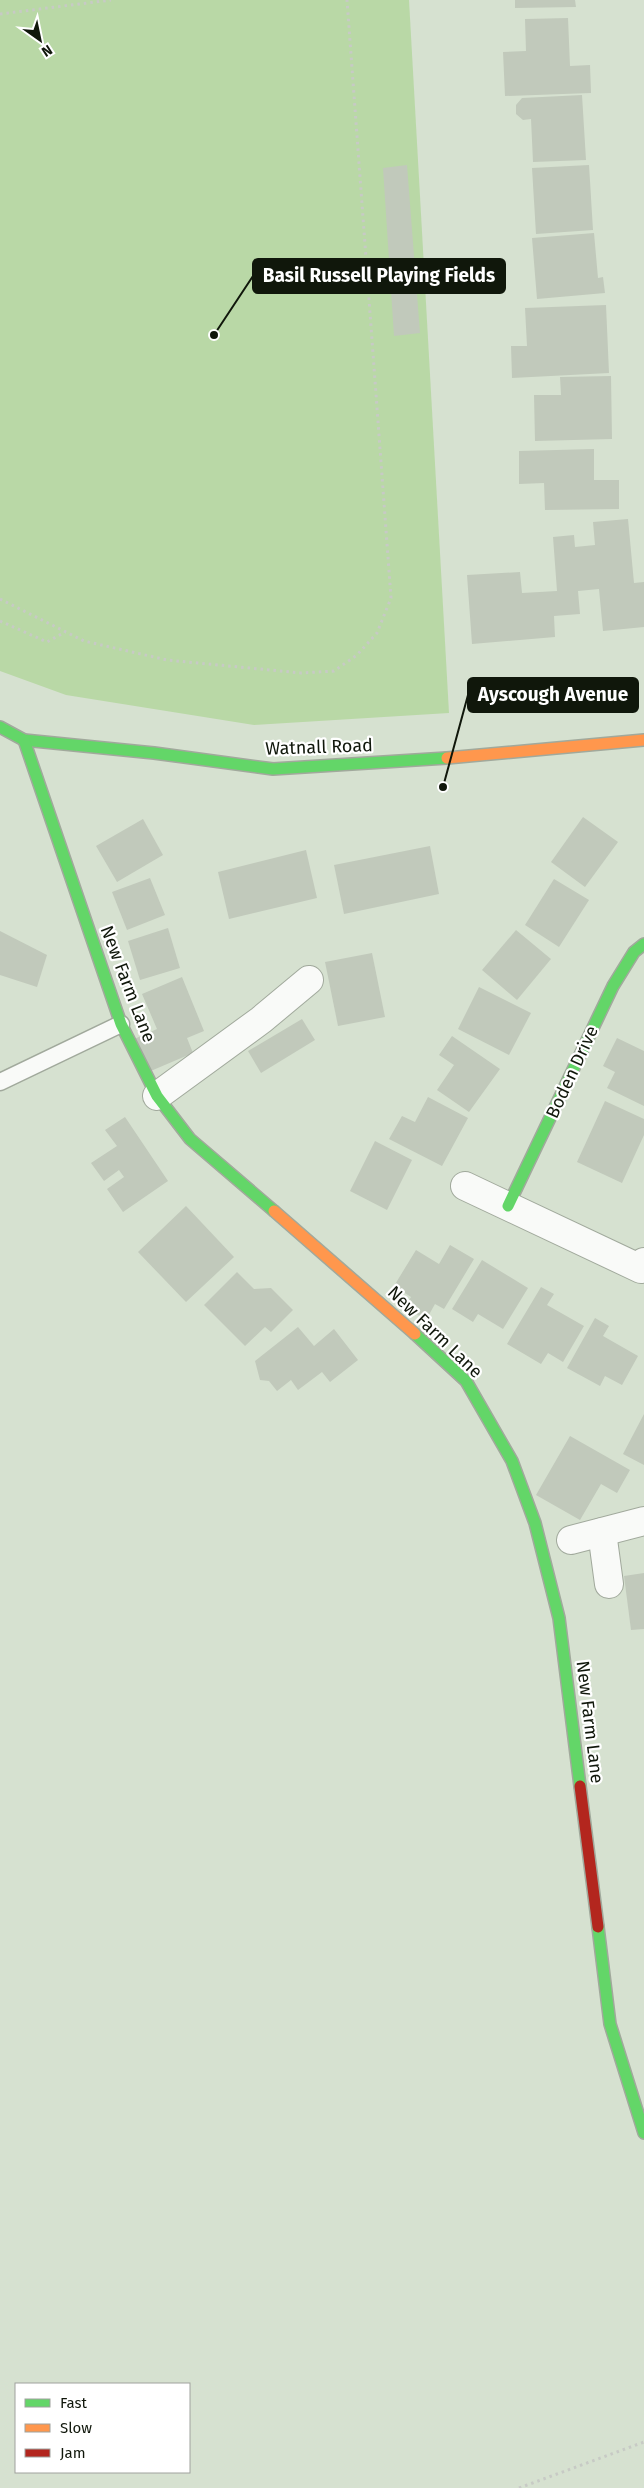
<svg xmlns="http://www.w3.org/2000/svg" width="644" height="2488" font-family="'Fira Sans',sans-serif">
  <style>
    .green { fill: #b9d8a6 }
    .building { fill: #c1c9bb }
    .lines { fill: none; stroke-linecap: round; stroke-linejoin: round }
    .lane-casing { stroke: #a1a99c; stroke-width: 19 }
    .street-casing { stroke: #a1a99c; stroke-width: 30 }
    .fast-casing { stroke: #a1a99c; stroke-width: 14 }
    .slow-casing { stroke: #a1a99c; stroke-width: 14 }
    .jam-casing { stroke: #a1a99c; stroke-width: 14 }
    .path { stroke: #c7cac5; stroke-width: 3; stroke-dasharray: 2.5 4; stroke-linecap: butt }
    .lane { stroke: #f9faf8; stroke-width: 16 }
    .street { stroke: #f9faf8; stroke-width: 28 }
    .fast { stroke: #63d668; stroke-width: 11 }
    .slow { stroke: #ff974d; stroke-width: 11 }
    .jam { stroke: #b3261e; stroke-width: 11 }
    .labels { text-anchor: middle; stroke-width: 4.5; stroke-linejoin: round; paint-order: stroke }
    .street-label { font-size: 18px; fill: #10170b; stroke: #fff }
    .leader { fill: none; stroke: #10170b; stroke-width: 2 }
    .callout-dot { fill: #10170b; stroke: #fff; stroke-width: 2 }
    .callout { fill: #10170b; stroke: #10170b; stroke-width: 2 }
    .callout-label { font-size: 19px; text-anchor: middle; font-weight: bold; fill: #fff }
  </style>
  <rect width="100%" height="100%" fill="#d6e1d0"/>
  <!-- green -->
  <polygon class="green" points="0,0 409,0 449,713 254,725 66,695 0,671"/>
  <!-- building -->
  <g class="building">
    <polygon points="515,0 575,0 576,7 515,8"/>
    <polygon points="568,18 570,66 590,65 591,93 505,96 503,52 526,51 525,19"/>
    <polygon points="582,95 586,160 533,162 531,119 523,120 516,114 516,105 522,98"/>
    <polygon points="407,165 420,333 394,336 383,168"/>
    <polygon points="589,165 593,230 536,234 532,168"/>
    <polygon points="594,233 598,278 603,277 605,293 537,299 532,238"/>
    <polygon points="606,305 609,373 512,378 511,346 527,346 525,308"/>
    <polygon points="611,376 612,439 535,441 534,395 561,395 560,377"/>
    <polygon points="594,449 594,480 619,480 619,509 545,510 544,483 519,484 519,451"/>
    <polygon points="628,519 634,583 644,582 644,627 603,631 599,589 578,591 580,614 554,616 555,637 472,644 467,575 520,572 522,593 557,591 553,537 574,535 575,547 595,545 593,522"/>
    <polygon points="583,817 618,842 585,887 551,862"/>
    <polygon points="143,819 163,855 117,882 96,846"/>
    <polygon points="430,846 439,894 344,914 334,865"/>
    <polygon points="306,850 317,898 229,919 218,872"/>
    <polygon points="150,878 165,915 127,930 112,892"/>
    <polygon points="554,879 589,900 559,947 525,925"/>
    <polygon points="168,928 180,968 140,980 128,941"/>
    <polygon points="516,930 551,959 517,1000 482,970"/>
    <polygon points="0,931 47,955 37,987 0,975"/>
    <polygon points="372,953 385,1017 338,1026 325,962"/>
    <polygon points="182,977 204,1031 187,1038 193,1053 146,1073 132,1040 157,1029 142,994"/>
    <polygon points="479,987 531,1013 509,1055 458,1029"/>
    <polygon points="302,1019 315,1040 261,1073 248,1051"/>
    <polygon points="452,1036 500,1069 469,1112 437,1090 454,1065 439,1055"/>
    <polygon points="617,1038 644,1051 644,1106 607,1088 615,1072 603,1066"/>
    <polygon points="428,1097 468,1118 442,1166 389,1139 402,1116 415,1122"/>
    <polygon points="605,1101 644,1119 644,1135 622,1183 577,1162"/>
    <polygon points="125,1117 168,1181 123,1212 107,1189 124,1177 119,1170 104,1181 91,1163 117,1146 105,1130"/>
    <polygon points="375,1141 412,1160 387,1210 350,1191"/>
    <polygon points="186,1206 234,1257 186,1302 138,1252"/>
    <polygon points="450,1245 474,1259 444,1309 435,1304 426,1320 405,1307 411,1297 394,1286 416,1250 439,1264"/>
    <polygon points="482,1260 528,1288 503,1329 478,1314 473,1322 452,1309"/>
    <polygon points="237,1272 254,1289 271,1288 293,1310 271,1332 265,1327 245,1346 204,1305"/>
    <polygon points="541,1287 554,1294 547,1305 584,1326 563,1362 548,1353 541,1364 507,1344"/>
    <polygon points="595,1318 609,1326 603,1336 638,1356 622,1385 605,1376 600,1386 567,1368"/>
    <polygon points="298,1327 314,1346 334,1329 358,1360 330,1382 322,1372 298,1390 291,1380 277,1391 269,1381 260,1380 255,1361"/>
    <polygon points="644,1414 644,1465 623,1454"/>
    <polygon points="570,1436 630,1470 617,1493 601,1484 580,1520 536,1495"/>
    <polygon points="644,1573 644,1629 631,1630 624,1576"/>
  </g>
  <g class="lines">
    <defs>
      <polyline id="lane" points="0,1082 121,1024"/>
      <g id="street">
        <polyline points="157,1096 261,1020 309,980"/>
        <polyline points="465,1186 641,1269 644,1262"/>
        <polyline points="602,1532 609,1584"/>
        <polyline points="571,1540 644,1521"/>
      </g>
      <g id="fast">
        <polyline points="0,727 24,740 154,753 273,769 447,758"/>
        <polyline points="24,740 121,1024 157,1096 190,1139 274,1211"/>
        <polyline points="508,1206 613,986 634,952 644,944"/>
        <polyline points="415,1334 466,1381 512,1461 535,1523 559,1618 580,1786"/>
        <polyline points="598,1927 610,2024 644,2133"/>
      </g>
      <g id="slow">
        <polyline points="447,758 644,740"/>
        <polyline points="274,1211 415,1334"/>
      </g>
      <polyline id="jam" points="580,1786 598,1927"/>
    </defs>
    <!-- lane casing -->
    <use href="#lane" class="lane-casing"/>
    <!-- street casing -->
    <use href="#street" class="street-casing"/>
    <!-- fast casing -->
    <use href="#fast" class="fast-casing"/>
    <!-- slow casing -->
    <use href="#slow" class="slow-casing"/>
    <!-- jam casing -->
    <use href="#jam" class="jam-casing"/>
    <!-- path -->
    <g class="path">
      <polyline points="0,14 111,0"/>
      <polyline points="0,599 84,641 167,660 301,673 334,671 357,655 377,633 391,598 347,0"/>
      <polyline points="0,621 47,642 65,632"/>
      <polyline points="519,2488 644,2442"/>
    </g>
    <!-- lane -->
    <use href="#lane" class="lane"/>
    <!-- street -->
    <use href="#street" class="street"/>
    <!-- fast -->
    <use href="#fast" class="fast"/>
    <!-- slow -->
    <use href="#slow" class="slow"/>
    <!-- jam -->
    <use href="#jam" class="jam"/>
  </g>
  <g class="labels">
    <!-- street labels -->
    <g class="street-label">
      <text transform="translate(319 747) rotate(-2)" y="6">Watnall Road</text>
      <text transform="translate(128 984) rotate(69)" y="6">New Farm Lane</text>
      <text transform="translate(572 1072) rotate(-65)" y="6">Boden Drive</text>
      <text transform="translate(435 1332) rotate(44)" y="6">New Farm Lane</text>
      <text transform="translate(590 1722) rotate(83)" y="6">New Farm Lane</text>
    </g>
  </g>
  <!-- callouts -->
  <path class="leader" d="M214 335L253 276M443 787L468 695"/>
  <g class="callout-dot">
    <circle cx="214" cy="335" r="5"/>
    <circle cx="443" cy="787" r="5"/>
  </g>
  <g class="callout">
    <rect x="253" y="259" width="252" height="34" rx="5"/>
    <rect x="468" y="678" width="170" height="34" rx="5"/>
  </g>
  <g class="callout-label">
    <text x="379" y="282">Basil Russell Playing Fields</text>
    <text x="553" y="701">Ayscough Avenue</text>
  </g>
  <!-- legend -->
  <rect x="15" y="2383" width="175" height="90" fill="#ffffff" stroke="#9fa29d"/>
  <rect x="25" y="2399" width="25" height="8" fill="#63d668" stroke="#9fa29d"/>
  <text x="60" y="2408" font-size="15" fill="#10170b">Fast</text>
  <rect x="25" y="2424" width="25" height="8" fill="#ff974d" stroke="#9fa29d"/>
  <text x="60" y="2433" font-size="15" fill="#10170b">Slow</text>
  <rect x="25" y="2449" width="25" height="8" fill="#b3261e" stroke="#9fa29d"/>
  <text x="60" y="2458" font-size="15" fill="#10170b">Jam</text>
  <!-- north arrow -->
  <g transform="translate(40 40) rotate(147)" stroke="#ffffff" stroke-width="4" paint-order="stroke">
  <path d="M0-4L9 19L0 12L-9 19Z" fill="#10170b"/>
  <text y="-8" font-size="14" font-weight="bold" text-anchor="middle" fill="#10170b">N</text>
  </g>
</svg>
